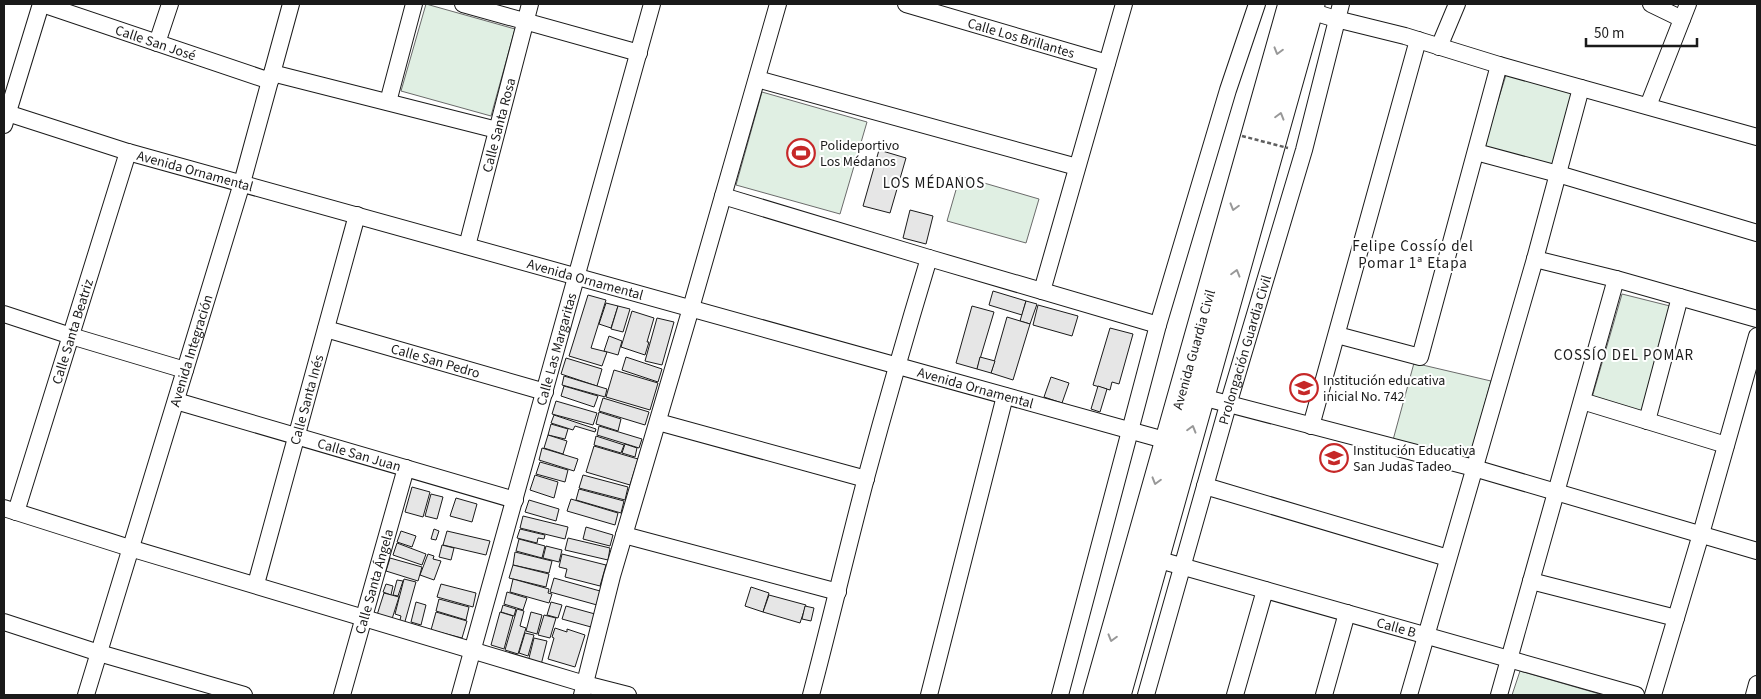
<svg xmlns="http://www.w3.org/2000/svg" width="1761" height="699" font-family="'Source Sans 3',sans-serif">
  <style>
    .green { fill: #e0efe3; stroke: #6a6a6a }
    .building { fill: #e6e6e6; stroke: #1a1a1a }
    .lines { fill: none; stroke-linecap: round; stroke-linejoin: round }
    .minor-casing { stroke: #1a1a1a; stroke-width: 18 }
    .highway-casing { stroke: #1a1a1a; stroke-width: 27 }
    .minor { stroke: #fff; stroke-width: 16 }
    .highway { stroke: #fff; stroke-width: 25 }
    .path-bridge { stroke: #5f5f5f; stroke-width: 2.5; stroke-dasharray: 4 2.5; stroke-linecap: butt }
    .oneway { stroke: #989898 }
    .labels { text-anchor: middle; stroke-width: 4; stroke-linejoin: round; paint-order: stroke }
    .street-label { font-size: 14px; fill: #1a1a1a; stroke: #fff }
    .poi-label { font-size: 14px; fill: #1a1a1a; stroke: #fff; text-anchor: start }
    .neighbourhood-label { font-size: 15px; letter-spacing: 1px; fill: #1a1a1a; stroke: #fff }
  </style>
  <rect width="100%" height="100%" fill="#fff"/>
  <!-- green -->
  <g class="green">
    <polygon points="426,4 515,29 491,116 401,91"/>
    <polygon points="1506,75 1572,92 1552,169 1483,149"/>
    <polygon points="762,92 867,122 840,214 736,185"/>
    <polygon points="960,176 1039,199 1026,243 947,221"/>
    <polygon points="1622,294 1674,307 1644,417 1591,401"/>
    <polygon points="1414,363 1491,381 1470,458 1393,440"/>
    <polygon points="1520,671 1603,695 1512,695"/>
  </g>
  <!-- building -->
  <g class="building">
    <polygon points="879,150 906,158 890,213 863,206"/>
    <polygon points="910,210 933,216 926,244 903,238"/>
    <polygon points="993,291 1026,301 1022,315 989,305"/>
    <polygon points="588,295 606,300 591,348 607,352 602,366 569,356"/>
    <polygon points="1026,301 1037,304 1030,324 1020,321"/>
    <polygon points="606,303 618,306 611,328 599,324"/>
    <polygon points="1038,305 1078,316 1072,336 1033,325"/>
    <polygon points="618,306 630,309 623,332 611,329"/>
    <polygon points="972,306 994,312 977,369 956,363"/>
    <polygon points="632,311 654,318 647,342 649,342 645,355 621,347"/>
    <polygon points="1007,317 1030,324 1013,380 991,373"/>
    <polygon points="657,318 674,322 662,365 645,361"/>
    <polygon points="1110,328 1133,334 1119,384 1112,382 1110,390 1093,385"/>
    <polygon points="609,336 622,341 618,355 604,351"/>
    <polygon points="626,357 662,369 658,382 622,370"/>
    <polygon points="980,357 995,361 991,373 977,369"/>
    <polygon points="566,358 602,369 597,386 561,374"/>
    <polygon points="614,370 658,383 650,410 606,397"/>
    <polygon points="564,376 607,389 605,397 562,385"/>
    <polygon points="1051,377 1069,383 1062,403 1044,397"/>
    <polygon points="564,386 598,396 594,407 561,396"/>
    <polygon points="1098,386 1107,389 1100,412 1091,409"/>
    <polygon points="603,398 649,412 645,425 599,411"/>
    <polygon points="556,401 597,413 593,425 552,414"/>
    <polygon points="599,412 621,419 618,431 596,424"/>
    <polygon points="554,415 596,429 595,432 575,426 573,430 551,423"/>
    <polygon points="551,424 568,429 565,439 548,435"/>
    <polygon points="599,426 642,439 639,448 597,435"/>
    <polygon points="548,435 567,441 563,454 544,448"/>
    <polygon points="596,436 624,445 621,453 594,445"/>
    <polygon points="625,444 637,448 635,457 622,453"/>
    <polygon points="594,446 638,459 630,485 586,472"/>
    <polygon points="542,448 578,459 574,471 539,460"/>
    <polygon points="540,462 568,470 565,482 536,474"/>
    <polygon points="535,475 558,482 554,498 530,490"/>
    <polygon points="583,475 628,487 625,500 579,488"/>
    <polygon points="412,487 430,492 423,517 405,512"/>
    <polygon points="579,489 624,501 621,513 576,500"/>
    <polygon points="431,494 443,497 437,519 425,516"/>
    <polygon points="456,498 477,504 472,522 450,516"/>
    <polygon points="571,499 618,513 615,525 567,511"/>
    <polygon points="529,500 559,509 556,521 525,512"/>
    <polygon points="523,516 568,527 565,539 520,528"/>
    <polygon points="586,527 613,535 610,546 583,539"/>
    <polygon points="434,529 439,531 436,540 431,539"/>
    <polygon points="520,529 545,535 544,539 538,538 537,543 517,538"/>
    <polygon points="401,531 416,536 412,547 397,542"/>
    <polygon points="447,531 490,541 486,555 443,545"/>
    <polygon points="568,538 610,548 608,560 565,550"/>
    <polygon points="519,539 545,546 542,558 516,551"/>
    <polygon points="397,543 426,554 422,565 393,555"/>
    <polygon points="442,545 454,548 451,560 439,557"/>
    <polygon points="546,546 562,550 559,562 543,558"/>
    <polygon points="515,552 552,561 549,573 513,565"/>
    <polygon points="428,554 434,556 433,559 441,561 434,580 420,575"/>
    <polygon points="562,554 606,565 600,586 565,577 567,569 559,567"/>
    <polygon points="390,558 422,567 418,581 386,571"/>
    <polygon points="513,565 549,574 546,587 509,578"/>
    <polygon points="554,578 600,591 597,605 550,592"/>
    <polygon points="404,579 416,582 404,625 399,624 401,616 395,614"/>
    <polygon points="513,579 549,589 548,593 552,594 549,603 510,592"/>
    <polygon points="397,580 403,581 398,596 393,595"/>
    <polygon points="386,584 393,586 391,595 383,592"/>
    <polygon points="441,584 476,593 473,607 437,597"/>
    <polygon points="751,587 769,593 763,612 745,606"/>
    <polygon points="507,592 527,598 523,610 504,604"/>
    <polygon points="384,593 399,597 392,619 377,615"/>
    <polygon points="769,595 806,605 800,623 763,612"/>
    <polygon points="439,599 469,607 466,620 436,611"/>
    <polygon points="416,602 426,605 421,625 411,622"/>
    <polygon points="551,602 562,605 558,618 547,615"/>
    <polygon points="503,605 516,609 514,616 501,612"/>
    <polygon points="566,606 595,614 591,627 562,619"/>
    <polygon points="805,606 814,608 811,621 802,619"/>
    <polygon points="517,609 524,611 520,626 526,628 518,654 505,650"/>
    <polygon points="436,612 467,621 462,638 431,630"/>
    <polygon points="500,612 513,616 504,649 491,645"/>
    <polygon points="531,612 542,615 537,634 526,631"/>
    <polygon points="544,615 556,618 550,638 538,635"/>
    <polygon points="555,628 567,632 567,629 585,635 575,667 548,659 554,638 552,637"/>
    <polygon points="525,633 534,635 528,656 519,653"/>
    <polygon points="534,638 547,641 541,665 528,662"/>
  </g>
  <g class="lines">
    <defs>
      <g id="minor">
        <path id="s1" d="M42,4L270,81"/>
        <polyline points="463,4 639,53"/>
        <path id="s2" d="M906,4L1107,63"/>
        <polyline points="1651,4 1682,19"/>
        <polyline points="1310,11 1336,19 1405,36 1499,65 1757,137"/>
        <polyline points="157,43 170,4"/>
        <polyline points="1439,47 1457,4"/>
        <polyline points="272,73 497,130"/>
        <polyline points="757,79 1077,167"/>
        <polyline points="388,102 414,4"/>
        <polyline points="1648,106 1688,4"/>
        <path id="s3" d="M4,112L128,152L1168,441"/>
        <polyline points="4,125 41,4"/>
        <polyline points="1476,152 1558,174 1757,233"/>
        <polyline points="723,196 929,258 1158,325"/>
        <path id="s4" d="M467,246L530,4"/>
        <polyline points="1535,259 1616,279 1757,319"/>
        <polyline points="1042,291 1124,4"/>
        <polyline points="4,314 71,336 185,370"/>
        <path id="s5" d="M326,329L545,392"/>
        <polyline points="1337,335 1420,357 1499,65"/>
        <polyline points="1194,395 1474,468 1757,551"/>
        <path id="s6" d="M176,401L515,500"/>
        <polyline points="1582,401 1726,445"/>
        <polyline points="1647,421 1680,297"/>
        <polyline points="658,422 866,479"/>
        <polyline points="1311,426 1418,40"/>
        <polyline points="1205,486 1448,558"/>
        <polyline points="4,508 130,548 585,684 628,695"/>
        <path id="s7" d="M16,512L128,152"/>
        <polyline points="624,535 838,592"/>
        <path id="s8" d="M1156,559L1636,695"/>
        <polyline points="1531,581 1676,618"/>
        <path id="s9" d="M256,584L357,215"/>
        <polyline points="4,622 99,653 244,695"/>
        <path id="s10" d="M86,695L242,183L291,4"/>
        <path id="s11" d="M342,695L406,468"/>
        <path id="s12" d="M460,695L652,4"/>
        <polyline points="582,695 612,576 691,308 778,4"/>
        <path d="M811,695C830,623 847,550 866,478C886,404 907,331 929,258"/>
        <polyline points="929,695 1005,396"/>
        <polyline points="1060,695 1158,325 1228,90 1257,4"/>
        <path id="s13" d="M1146,695L1228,405L1304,150L1341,4"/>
        <polyline points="1235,695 1265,590"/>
        <polyline points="1324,695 1347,613"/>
        <polyline points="1409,695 1535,259 1581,88"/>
        <polyline points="1499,695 1616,279"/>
        <polyline points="1653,695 1701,534 1757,336"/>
        <polyline points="1754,695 1757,684"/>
      </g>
      <g id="highway">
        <path id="s14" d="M1096,695L1291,4"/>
        <polyline points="1118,695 1312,4"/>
      </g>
    </defs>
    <!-- minor casing -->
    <use href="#minor" class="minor-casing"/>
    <!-- highway casing -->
    <use href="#highway" class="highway-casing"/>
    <!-- minor -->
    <use href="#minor" class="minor"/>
    <!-- highway -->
    <use href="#highway" class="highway"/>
    <!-- path-bridge -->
    <polyline class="path-bridge" points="1242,136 1288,148"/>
  </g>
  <!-- one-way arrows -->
  <defs><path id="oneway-chevron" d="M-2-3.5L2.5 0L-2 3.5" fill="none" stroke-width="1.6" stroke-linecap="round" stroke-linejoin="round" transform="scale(1.25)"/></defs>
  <g class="oneway">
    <use href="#oneway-chevron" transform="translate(1278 51) rotate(106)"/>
    <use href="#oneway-chevron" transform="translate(1280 116) rotate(-74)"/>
    <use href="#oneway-chevron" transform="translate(1234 207) rotate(106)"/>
    <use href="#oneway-chevron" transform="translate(1236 273) rotate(-74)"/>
    <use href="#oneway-chevron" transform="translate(1192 429) rotate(-74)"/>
    <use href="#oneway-chevron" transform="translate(1156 481) rotate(106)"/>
    <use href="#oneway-chevron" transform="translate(1112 638) rotate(106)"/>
  </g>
  <!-- icons -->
  <defs>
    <symbol id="stadium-ring" viewBox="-11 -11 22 22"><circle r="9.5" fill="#fff" stroke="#c62828" stroke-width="1.5"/><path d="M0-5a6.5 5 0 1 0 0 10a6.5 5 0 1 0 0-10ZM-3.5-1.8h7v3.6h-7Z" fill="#c62828"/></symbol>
    <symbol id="school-ring" viewBox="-11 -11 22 22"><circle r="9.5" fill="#fff" stroke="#c62828" stroke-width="1.5"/><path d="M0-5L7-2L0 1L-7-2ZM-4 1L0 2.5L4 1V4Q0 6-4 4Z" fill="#c62828"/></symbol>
  </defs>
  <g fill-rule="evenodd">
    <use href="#stadium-ring" x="785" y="137" width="32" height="32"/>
    <use href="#school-ring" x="1288" y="372" width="32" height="32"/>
    <use href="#school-ring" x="1318" y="442" width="32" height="32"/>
  </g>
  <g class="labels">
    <!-- street labels -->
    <g class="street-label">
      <text dy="5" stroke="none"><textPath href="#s2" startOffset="120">Calle Los Brillantes</textPath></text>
      <text dy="5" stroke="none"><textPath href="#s1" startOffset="120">Calle San José</textPath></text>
      <text dy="5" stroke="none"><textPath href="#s4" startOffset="125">Calle Santa Rosa</textPath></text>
      <text dy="5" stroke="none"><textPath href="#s3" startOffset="200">Avenida Ornamental</textPath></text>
      <text dy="5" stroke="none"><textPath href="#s3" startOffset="605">Avenida Ornamental</textPath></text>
      <text dy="5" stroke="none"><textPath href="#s7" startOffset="189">Calle Santa Beatriz</textPath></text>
      <text dy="5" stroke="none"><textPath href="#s10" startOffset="360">Avenida Integración</textPath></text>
      <text dy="5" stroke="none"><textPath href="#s12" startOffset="359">Calle Las Margaritas</textPath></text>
      <text dy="5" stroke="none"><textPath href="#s14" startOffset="359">Avenida Guardia Civil</textPath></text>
      <text dy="5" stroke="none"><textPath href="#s13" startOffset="359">Prolongación Guardia Civil</textPath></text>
      <text dy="5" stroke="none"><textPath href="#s5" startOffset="114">Calle San Pedro</textPath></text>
      <text dy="5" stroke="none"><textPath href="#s3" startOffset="1010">Avenida Ornamental</textPath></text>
      <text dy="5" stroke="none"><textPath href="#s9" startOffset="191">Calle Santa Inés</textPath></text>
      <text dy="5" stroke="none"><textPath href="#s6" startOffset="191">Calle San Juan</textPath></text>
      <text dy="5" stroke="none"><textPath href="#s11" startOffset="118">Calle Santa Ángela</textPath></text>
      <text dy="5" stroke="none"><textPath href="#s8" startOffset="250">Calle B</textPath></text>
    </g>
    <!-- poi labels -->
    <g class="poi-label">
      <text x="820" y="150">Polideportivo<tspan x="820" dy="16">Los Médanos</tspan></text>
      <text x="1323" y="385">Institución educativa<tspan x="1323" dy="16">inicial No. 742</tspan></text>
      <text x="1353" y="455">Institución Educativa<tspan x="1353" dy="16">San Judas Tadeo</tspan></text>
    </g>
    <!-- neighbourhood labels -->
    <g class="neighbourhood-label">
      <text x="934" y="188">LOS MÉDANOS</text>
      <text x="1413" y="251">Felipe Cossío del<tspan x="1413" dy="17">Pomar 1ª Etapa</tspan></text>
      <text x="1624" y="360">COSSÍO DEL POMAR</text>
    </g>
  </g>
  <!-- border -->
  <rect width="1761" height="699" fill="none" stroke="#1a1a1a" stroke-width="10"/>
  <!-- scale -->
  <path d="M1586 38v8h111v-8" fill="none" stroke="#1a1a1a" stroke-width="2.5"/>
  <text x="1594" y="38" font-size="15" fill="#1a1a1a" stroke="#ffffff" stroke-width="4" paint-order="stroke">50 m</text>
</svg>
